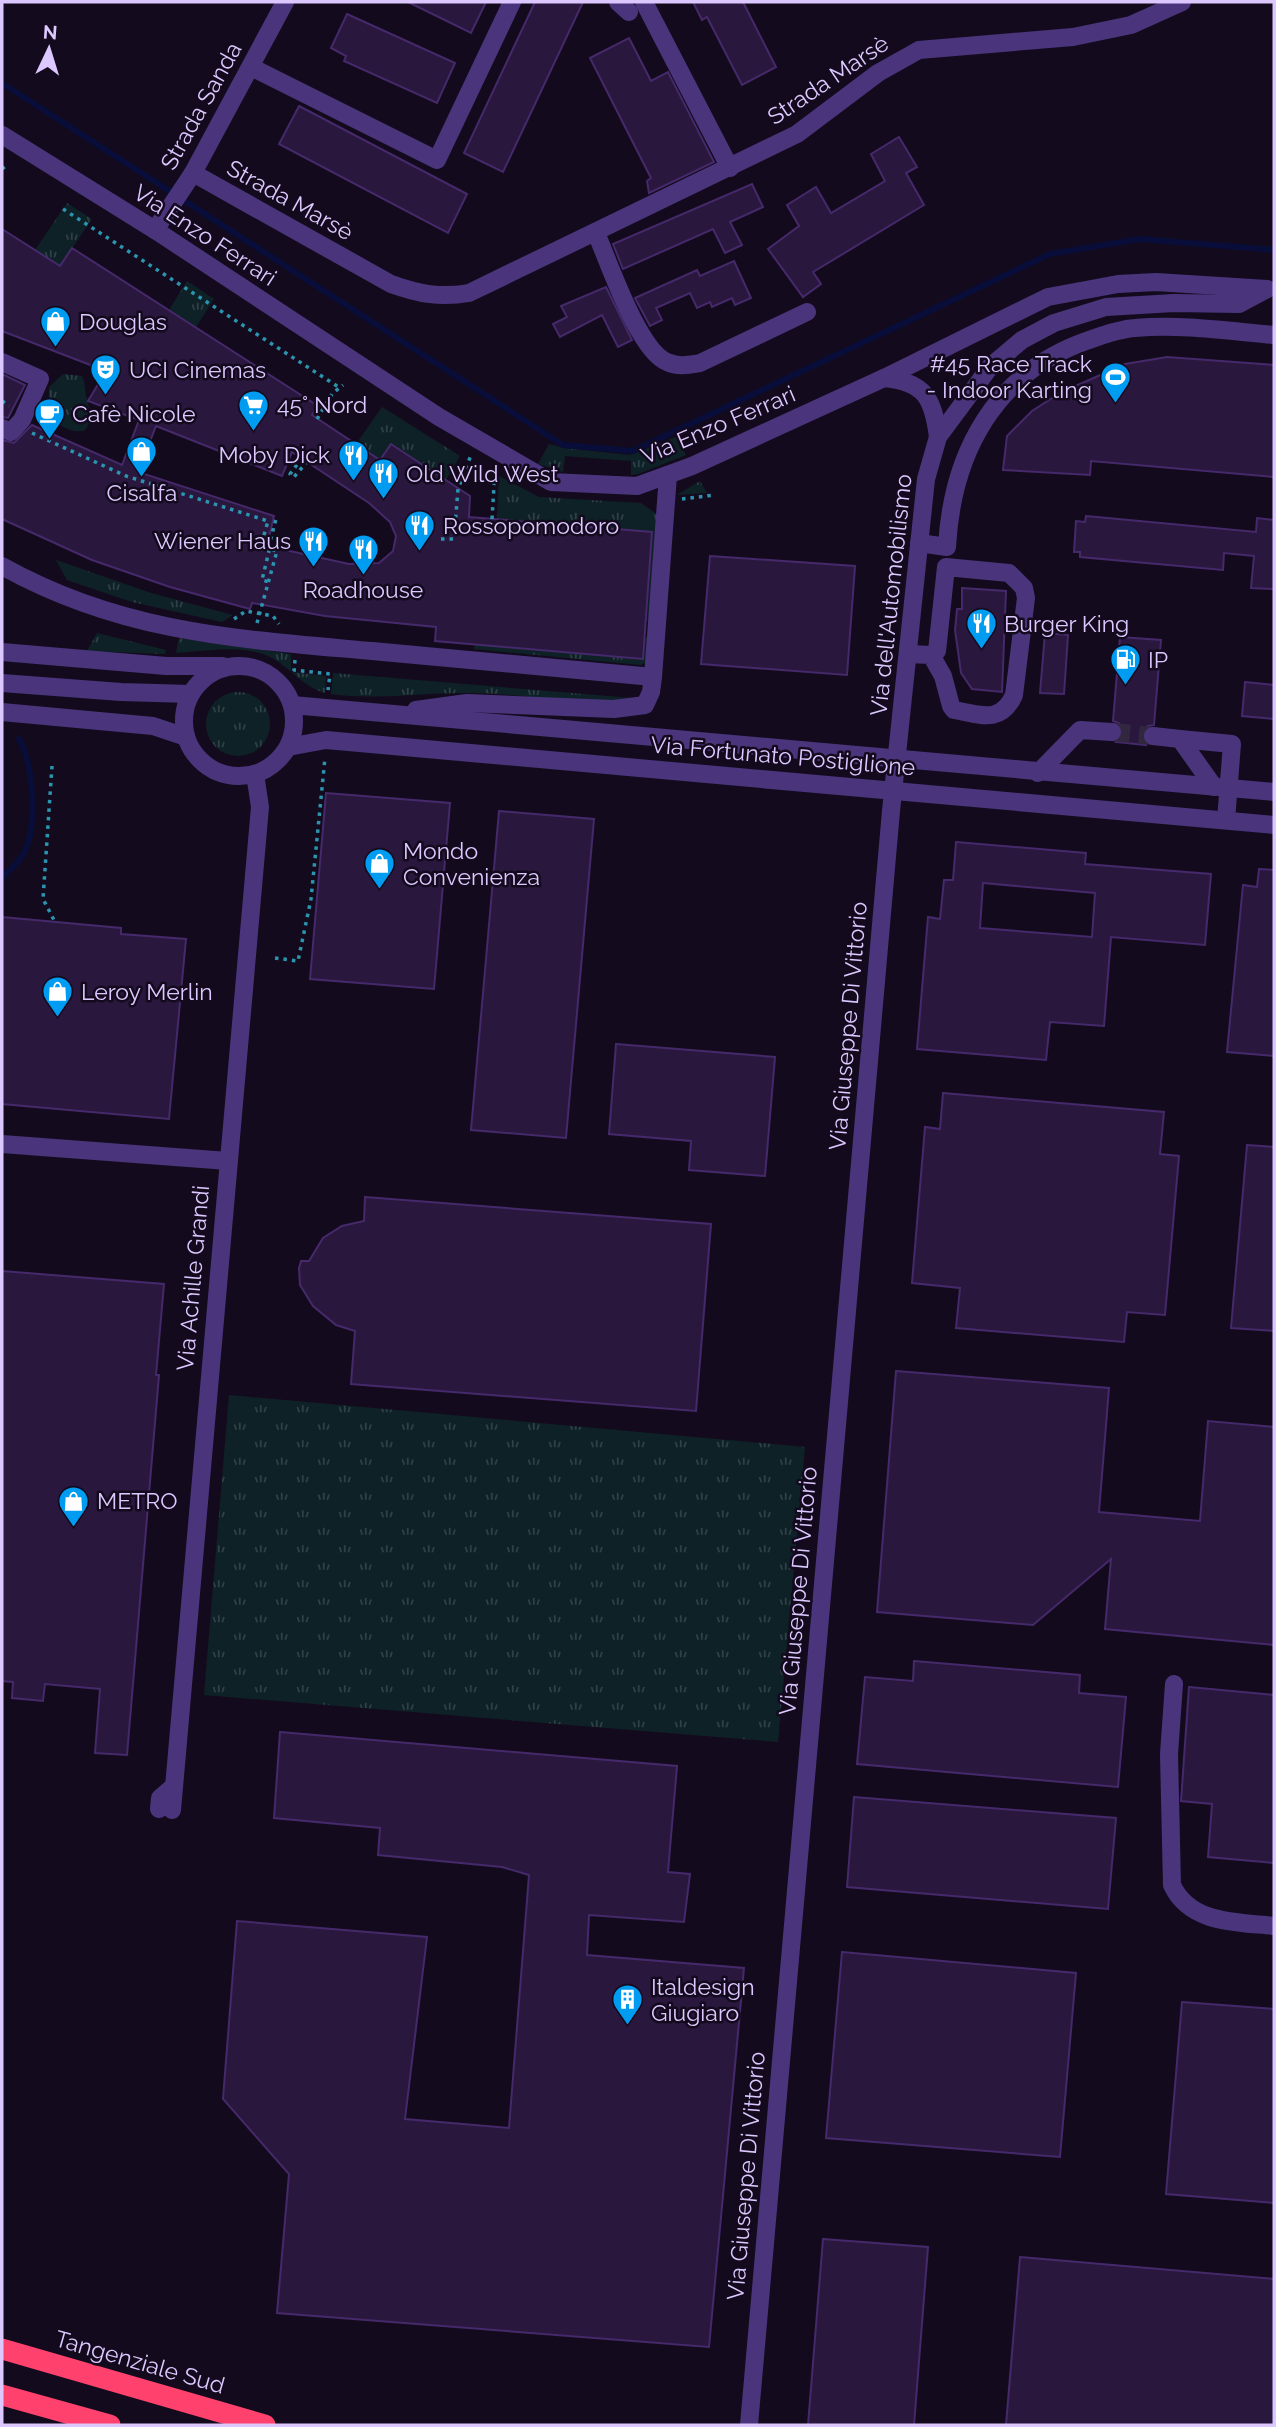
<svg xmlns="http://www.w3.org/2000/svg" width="1276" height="2427" font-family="Raleway,sans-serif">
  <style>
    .grass { fill: url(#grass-tufts) }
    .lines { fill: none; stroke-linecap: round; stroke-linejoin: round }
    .stream { stroke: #080d39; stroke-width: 6 }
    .building { fill: #29173e; stroke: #46296a; stroke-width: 2; fill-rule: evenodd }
    .minor-tunnel { stroke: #31273f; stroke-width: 18; stroke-dasharray: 18 9; stroke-linecap: butt }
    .path { stroke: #2b95af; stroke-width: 3.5; stroke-dasharray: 3.5 5; stroke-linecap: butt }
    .minor { stroke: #4a357d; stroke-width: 18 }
    .highway { stroke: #ff426d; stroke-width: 21 }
    .labels { text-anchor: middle; stroke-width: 5; stroke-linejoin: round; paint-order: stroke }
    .street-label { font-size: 23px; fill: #dcc7ff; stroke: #130b1d }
    .poi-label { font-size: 23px; fill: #dcc7ff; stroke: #130b1d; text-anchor: start }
  </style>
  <defs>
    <pattern id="grass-tufts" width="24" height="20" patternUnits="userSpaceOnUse" patternTransform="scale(1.75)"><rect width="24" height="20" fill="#0e2127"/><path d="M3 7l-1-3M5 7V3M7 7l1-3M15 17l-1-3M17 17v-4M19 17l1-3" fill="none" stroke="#304047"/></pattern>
  </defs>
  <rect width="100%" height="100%" fill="#130b1d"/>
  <!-- grass -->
  <g class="grass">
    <polygon points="67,203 92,219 60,266 35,250"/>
    <polygon points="187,281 214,299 196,327 169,310"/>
    <path d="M63,374L82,376C86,384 84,391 87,399C90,413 95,418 84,431C56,433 47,412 49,387Z"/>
    <polygon points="382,407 460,456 446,480 392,445 380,460 356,444"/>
    <polygon points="676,437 686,455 638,474 631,475 631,461 565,456 563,472 538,464 549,444 564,448 630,455"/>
    <polygon points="499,476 539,497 641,503 658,515 652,621 647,621 652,532 497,519"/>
    <polygon points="700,481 707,493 677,495"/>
    <polygon points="56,560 151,593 233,615 222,622 132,602 67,580"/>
    <polygon points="97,633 166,650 165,654 87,651"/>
    <polygon points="645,637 651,637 647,662 641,665 474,649 475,643 643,659"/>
    <path d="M179,638L291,654V672L326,676L325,693C304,687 292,670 274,659C246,643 206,651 176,653Z"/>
    <path d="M333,673L632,698C576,708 521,692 465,693C419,693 377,700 331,694Z"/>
    <circle cx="238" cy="724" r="32"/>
    <polygon points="229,1395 805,1447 778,1742 204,1695"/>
  </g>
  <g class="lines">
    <!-- stream -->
    <g class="stream">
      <polyline points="2,83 563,445 633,451 1050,254 1140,239 1274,250"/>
      <path d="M2,878C12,868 24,858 28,843C36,815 33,764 19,739"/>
    </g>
  </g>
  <!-- building -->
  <g class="building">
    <polygon points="408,2 486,2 471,33"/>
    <polygon points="535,2 583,2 503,172 464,153"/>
    <polygon points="693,2 743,2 776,67 742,85 707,17 702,20"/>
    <polygon points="347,14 455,63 437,103 344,61 346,56 331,48"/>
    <polygon points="629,38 651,81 668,72 714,162 649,193 647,181 651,178 590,58"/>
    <polygon points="299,106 467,194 448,233 279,144"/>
    <polygon points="899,137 917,167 906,173 924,205 813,272 821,284 803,297 768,249 799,226 787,205 816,187 831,213 885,181 871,154"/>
    <polygon points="752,184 763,207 730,222 742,245 725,253 713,229 623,269 613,244"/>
    <path d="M2,229L60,266L72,248L318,406L312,415L380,460L391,444L470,496L469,517L652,532L643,659L435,641L436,627L325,616L252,603L250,609L170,587L92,560L2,519V440L14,443L32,425L122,465L139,420L88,401L106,371L2,331ZM156,426L282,476L292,452L369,503L390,522L396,536L393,551L379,563L349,564L267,546L274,516L138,472Z"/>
    <polygon points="734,261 751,298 735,305 732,298 712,307 710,302 697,308 690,293 656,308 662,320 650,326 635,298 697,270 700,276"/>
    <polygon points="606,287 632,340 618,347 602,315 560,337 553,324 567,317 561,306"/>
    <polygon points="1167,357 1274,365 1274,477 1091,461 1090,475 1003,470 1007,436 1032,411 1060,393 1125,364"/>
    <polygon points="2,374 25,385 8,418 2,417"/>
    <polygon points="1086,516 1256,532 1257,518 1274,520 1274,589 1251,588 1254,556 1224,553 1223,570 1080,557 1080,552 1074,552 1076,521 1085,522"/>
    <polygon points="710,556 855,566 847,675 701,664"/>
    <polygon points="962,588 1006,591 1002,692 972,689 961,673 955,630 957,609 962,609"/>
    <polygon points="1045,633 1068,635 1064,694 1040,693"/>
    <polygon points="1120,637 1161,640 1154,725 1148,726 1142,734 1146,745 1116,742 1123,732 1119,723 1113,721"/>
    <polygon points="1245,682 1274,685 1274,719 1242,716"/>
    <polygon points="326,793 450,803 434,989 310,979"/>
    <polygon points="499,811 594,819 566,1138 471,1130"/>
    <path d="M956,842L1086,853L1085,864L1211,874L1205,945L1111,937L1104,1026L1050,1022L1046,1060L917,1049L928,917L940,919L944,880H953ZM983,883L1095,893L1092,937L980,928Z"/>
    <polygon points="1259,869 1274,870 1274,1056 1227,1052 1243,885 1257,887"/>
    <polygon points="2,917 121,928 121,934 186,939 169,1119 2,1104"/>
    <polygon points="616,1044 775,1057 765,1176 689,1170 691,1141 609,1134"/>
    <polygon points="943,1093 1164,1112 1160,1154 1179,1156 1165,1315 1127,1312 1124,1342 956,1328 960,1288 912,1283 925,1127 940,1129"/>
    <polygon points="1247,1145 1274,1147 1274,1331 1231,1328"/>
    <polygon points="365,1197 711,1224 696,1411 351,1384 355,1331 336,1325 313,1306 300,1285 299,1268 301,1261 309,1261 323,1238 342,1226 364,1221"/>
    <polygon points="2,1271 164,1284 156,1375 159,1375 127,1755 95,1753 100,1689 45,1684 43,1701 12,1698 13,1682 2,1681"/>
    <polygon points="896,1371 1109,1388 1099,1512 1200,1521 1208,1421 1274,1427 1274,1645 1105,1629 1111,1559 1033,1625 877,1612"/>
    <polygon points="914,1661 1080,1675 1079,1693 1126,1697 1118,1787 857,1764 865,1677 913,1681"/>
    <polygon points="1189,1687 1274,1695 1274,1863 1208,1857 1212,1804 1181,1801"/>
    <polygon points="280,1732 677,1766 668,1872 690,1874 684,1922 589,1915 587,1955 744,1968 709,2347 277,2313 289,2174 223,2099 237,1921 427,1937 405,2119 509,2128 529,1875 502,1867 378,1855 380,1828 274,1818"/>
    <polygon points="854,1797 1116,1818 1108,1909 847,1887"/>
    <polygon points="842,1952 1076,1973 1060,2157 826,2138"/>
    <polygon points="1182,2002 1274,2009 1274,2203 1166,2194"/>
    <polygon points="823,2239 928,2247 914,2425 808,2425"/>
    <polygon points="1020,2257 1274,2279 1274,2425 1006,2425"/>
  </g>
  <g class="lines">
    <!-- minor-tunnel -->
    <polyline class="minor-tunnel" points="1112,732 1153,736"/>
    <!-- path -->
    <g class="path">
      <polyline points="2,169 7,165"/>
      <polyline points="63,209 340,388"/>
      <polyline points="2,401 9,406"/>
      <polyline points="317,419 332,394 343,385"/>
      <polyline points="32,433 126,476 268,521 260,549 269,551 262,580 269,582"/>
      <polyline points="302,458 290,474 294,477 306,463"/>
      <polyline points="682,499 714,495"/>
      <polyline points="492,519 495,469"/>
      <polyline points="441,539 454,539 458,489 471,455"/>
      <polyline points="234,619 246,611 273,616 279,624"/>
      <polyline points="257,623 277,551 268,549 276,519"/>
      <polyline points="295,660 294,670 330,674 328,690"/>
      <polyline points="52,766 43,899 55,922"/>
      <polyline points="275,958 298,961 311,899 325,758"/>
    </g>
    <!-- minor -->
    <g class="minor">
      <polyline points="618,2 629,12"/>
      <polyline points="644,2 730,168"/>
      <polyline points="251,67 437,160 512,2"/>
      <polyline points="2,135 155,230 439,417 551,482 637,486 692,466 884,378 1048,297 1118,284 1156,282 1267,289"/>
      <path d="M193,173L391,284C419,294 440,298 469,293L797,134L878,73L919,50L1073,37L1131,25L1182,2"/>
      <polyline points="155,230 193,173 285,2"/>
      <path d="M596,233C609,262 638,350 667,362C678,367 688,365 700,363L807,312"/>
      <polyline points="2,362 40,379 22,420 11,432 2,428"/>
      <path d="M884,378C925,382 933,398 938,437"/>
      <path d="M919,543L947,547C952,453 995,372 1089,340C1103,335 1119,329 1135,328C1181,324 1228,331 1274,335"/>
      <path d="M2,566C122,633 238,639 372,651C466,660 560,668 653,677"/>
      <polyline points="2,652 166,666 223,666"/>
      <path d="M909,654L931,655L943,676L951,706L954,710C981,715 1001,724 1014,695L1026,598L1024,588L1009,573L946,567L937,651"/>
      <circle cx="239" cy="721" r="55"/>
      <polyline points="2,683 121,692 190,694"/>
      <polyline points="292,705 1274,792"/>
      <polyline points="416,710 467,703 614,709 645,705 651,692 653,677 668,475"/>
      <polyline points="2,712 153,726 186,737"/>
      <polyline points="1153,736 1180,739 1214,787"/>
      <polyline points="1180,739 1232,744 1226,820"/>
      <polyline points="288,747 326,740 1274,825"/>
      <polyline points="1038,773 1080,730 1112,732"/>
      <polyline points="2,1144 228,1161"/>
      <path d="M1174,1684L1169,1754L1172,1885C1190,1924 1237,1922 1274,1926"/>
      <polyline points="159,1809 160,1798 174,1786"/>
      <polyline points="172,1810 260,807 255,774"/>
      <polyline points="749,2425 891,811 926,479 938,437 990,367 1022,340 1054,323 1106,307 1174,303 1239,304 1267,289"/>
    </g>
    <!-- highway -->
    <g class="highway">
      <polyline points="2,2349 265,2425"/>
      <polyline points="2,2395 110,2425"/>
    </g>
  </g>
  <!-- icons -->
  <defs>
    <symbol id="shop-pin" viewBox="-11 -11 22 30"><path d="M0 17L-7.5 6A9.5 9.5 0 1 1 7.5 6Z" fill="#009cf2" stroke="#130b1d"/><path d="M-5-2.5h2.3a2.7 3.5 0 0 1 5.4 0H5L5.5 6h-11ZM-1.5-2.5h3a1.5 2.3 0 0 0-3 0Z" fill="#fff"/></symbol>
    <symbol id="theatre-pin" viewBox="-11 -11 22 30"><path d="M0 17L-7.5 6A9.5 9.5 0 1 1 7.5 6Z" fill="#009cf2" stroke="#130b1d"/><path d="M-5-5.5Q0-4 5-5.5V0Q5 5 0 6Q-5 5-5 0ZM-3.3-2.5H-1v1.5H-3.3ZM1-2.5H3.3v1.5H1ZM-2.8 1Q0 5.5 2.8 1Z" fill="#fff"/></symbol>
    <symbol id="stadium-pin" viewBox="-11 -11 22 30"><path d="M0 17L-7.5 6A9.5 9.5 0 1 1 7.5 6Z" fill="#009cf2" stroke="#130b1d"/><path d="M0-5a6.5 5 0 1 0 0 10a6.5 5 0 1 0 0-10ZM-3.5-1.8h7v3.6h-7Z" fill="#fff"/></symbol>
    <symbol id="supermarket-pin" viewBox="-11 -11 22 30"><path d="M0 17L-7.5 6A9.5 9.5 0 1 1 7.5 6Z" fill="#009cf2" stroke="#130b1d"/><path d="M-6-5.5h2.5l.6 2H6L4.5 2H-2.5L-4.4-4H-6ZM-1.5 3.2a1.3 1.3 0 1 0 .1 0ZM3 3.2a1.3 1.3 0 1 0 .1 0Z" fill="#fff"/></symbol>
    <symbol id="cafe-pin" viewBox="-11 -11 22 30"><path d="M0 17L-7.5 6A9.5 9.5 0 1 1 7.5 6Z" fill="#009cf2" stroke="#130b1d"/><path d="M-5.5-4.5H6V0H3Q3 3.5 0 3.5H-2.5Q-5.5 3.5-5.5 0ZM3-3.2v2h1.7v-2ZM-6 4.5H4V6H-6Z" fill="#fff"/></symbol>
    <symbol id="restaurant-pin" viewBox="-11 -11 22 30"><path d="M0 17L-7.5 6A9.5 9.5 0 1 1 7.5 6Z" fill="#009cf2" stroke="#130b1d"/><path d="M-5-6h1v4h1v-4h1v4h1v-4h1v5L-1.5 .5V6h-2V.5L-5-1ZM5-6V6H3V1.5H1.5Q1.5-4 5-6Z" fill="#fff"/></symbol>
    <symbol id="fuel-pin" viewBox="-11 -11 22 30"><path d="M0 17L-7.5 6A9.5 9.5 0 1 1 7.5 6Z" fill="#009cf2" stroke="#130b1d"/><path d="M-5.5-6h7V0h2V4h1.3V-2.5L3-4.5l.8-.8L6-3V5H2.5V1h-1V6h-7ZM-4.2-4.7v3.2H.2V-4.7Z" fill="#fff"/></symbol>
    <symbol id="building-pin" viewBox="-11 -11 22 30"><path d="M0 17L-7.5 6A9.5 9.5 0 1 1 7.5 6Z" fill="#009cf2" stroke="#130b1d"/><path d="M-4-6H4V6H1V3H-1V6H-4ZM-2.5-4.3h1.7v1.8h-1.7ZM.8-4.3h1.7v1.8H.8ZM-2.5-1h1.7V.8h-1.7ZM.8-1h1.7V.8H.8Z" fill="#fff"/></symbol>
  </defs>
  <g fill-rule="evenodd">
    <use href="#shop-pin" x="38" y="304" width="35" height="47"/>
    <use href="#theatre-pin" x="88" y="352" width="35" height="47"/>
    <use href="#stadium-pin" x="1098" y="360" width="35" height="47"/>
    <use href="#supermarket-pin" x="236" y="388" width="35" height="47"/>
    <use href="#cafe-pin" x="32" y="396" width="35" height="47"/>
    <use href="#shop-pin" x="124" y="434" width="35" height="47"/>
    <use href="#restaurant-pin" x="336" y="438" width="35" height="47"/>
    <use href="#restaurant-pin" x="366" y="456" width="35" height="47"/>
    <use href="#restaurant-pin" x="402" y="508" width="35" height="47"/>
    <use href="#restaurant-pin" x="296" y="524" width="35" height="47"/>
    <use href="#restaurant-pin" x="346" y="532" width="35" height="47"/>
    <use href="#restaurant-pin" x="964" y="606" width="35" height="47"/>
    <use href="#fuel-pin" x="1108" y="642" width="35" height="47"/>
    <use href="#shop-pin" x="362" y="846" width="35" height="47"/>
    <use href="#shop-pin" x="40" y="974" width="35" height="47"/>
    <use href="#shop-pin" x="56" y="1484" width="35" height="47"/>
    <use href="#building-pin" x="610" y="1982" width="35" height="47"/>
  </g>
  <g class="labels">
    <!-- street labels -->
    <g class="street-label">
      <text transform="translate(828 80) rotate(-34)" y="8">Strada Marsè</text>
      <text transform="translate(201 106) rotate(-61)" y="8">Strada Sanda</text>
      <text transform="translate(290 200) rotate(29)" y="8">Strada Marsè</text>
      <text transform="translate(205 235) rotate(33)" y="8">Via Enzo Ferrari</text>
      <text transform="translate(718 425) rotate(-23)" y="8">Via Enzo Ferrari</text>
      <text transform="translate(891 595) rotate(-84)" y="8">Via dell'Automobilismo</text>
      <text transform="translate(783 756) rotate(5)" y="8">Via Fortunato Postiglione</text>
      <text transform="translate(848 1026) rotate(-85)" y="8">Via Giuseppe Di Vittorio</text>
      <text transform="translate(193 1278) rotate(-85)" y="8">Via Achille Grandi</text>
      <text transform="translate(798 1591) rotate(-85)" y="8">Via Giuseppe Di Vittorio</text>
      <text transform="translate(746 2176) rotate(-85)" y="8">Via Giuseppe Di Vittorio</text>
      <text transform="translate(140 2362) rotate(16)" y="8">Tangenziale Sud</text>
    </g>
    <!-- poi labels -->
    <g class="poi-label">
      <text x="79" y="330">Douglas</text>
      <text x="1092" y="372" text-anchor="end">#45 Race Track<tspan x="1092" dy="26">- Indoor Karting</tspan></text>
      <text x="129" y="378">UCI Cinemas</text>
      <text x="277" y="413">45° Nord</text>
      <text x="72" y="422">Cafè Nicole</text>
      <text x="330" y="463" text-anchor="end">Moby Dick</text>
      <text x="406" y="482">Old Wild West</text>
      <text x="142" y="501" text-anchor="middle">Cisalfa</text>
      <text x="443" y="534">Rossopomodoro</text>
      <text x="291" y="549" text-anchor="end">Wiener Haus</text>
      <text x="363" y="598" text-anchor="middle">Roadhouse</text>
      <text x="1004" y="632">Burger King</text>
      <text x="1148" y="668">IP</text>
      <text x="403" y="859">Mondo<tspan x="403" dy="26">Convenienza</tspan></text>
      <text x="81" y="1000">Leroy Merlin</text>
      <text x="97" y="1509">METRO</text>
      <text x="651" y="1995">Italdesign<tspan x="651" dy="26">Giugiaro</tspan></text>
    </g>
  </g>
  <!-- border -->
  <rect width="1276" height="2427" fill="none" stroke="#dcc7ff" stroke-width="7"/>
  <!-- north arrow -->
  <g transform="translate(49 49) rotate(4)" stroke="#130b1d" stroke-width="5" paint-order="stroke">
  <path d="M0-5L12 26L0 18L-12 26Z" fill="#dcc7ff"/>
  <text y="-10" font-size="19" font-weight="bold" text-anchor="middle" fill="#dcc7ff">N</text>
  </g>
</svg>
